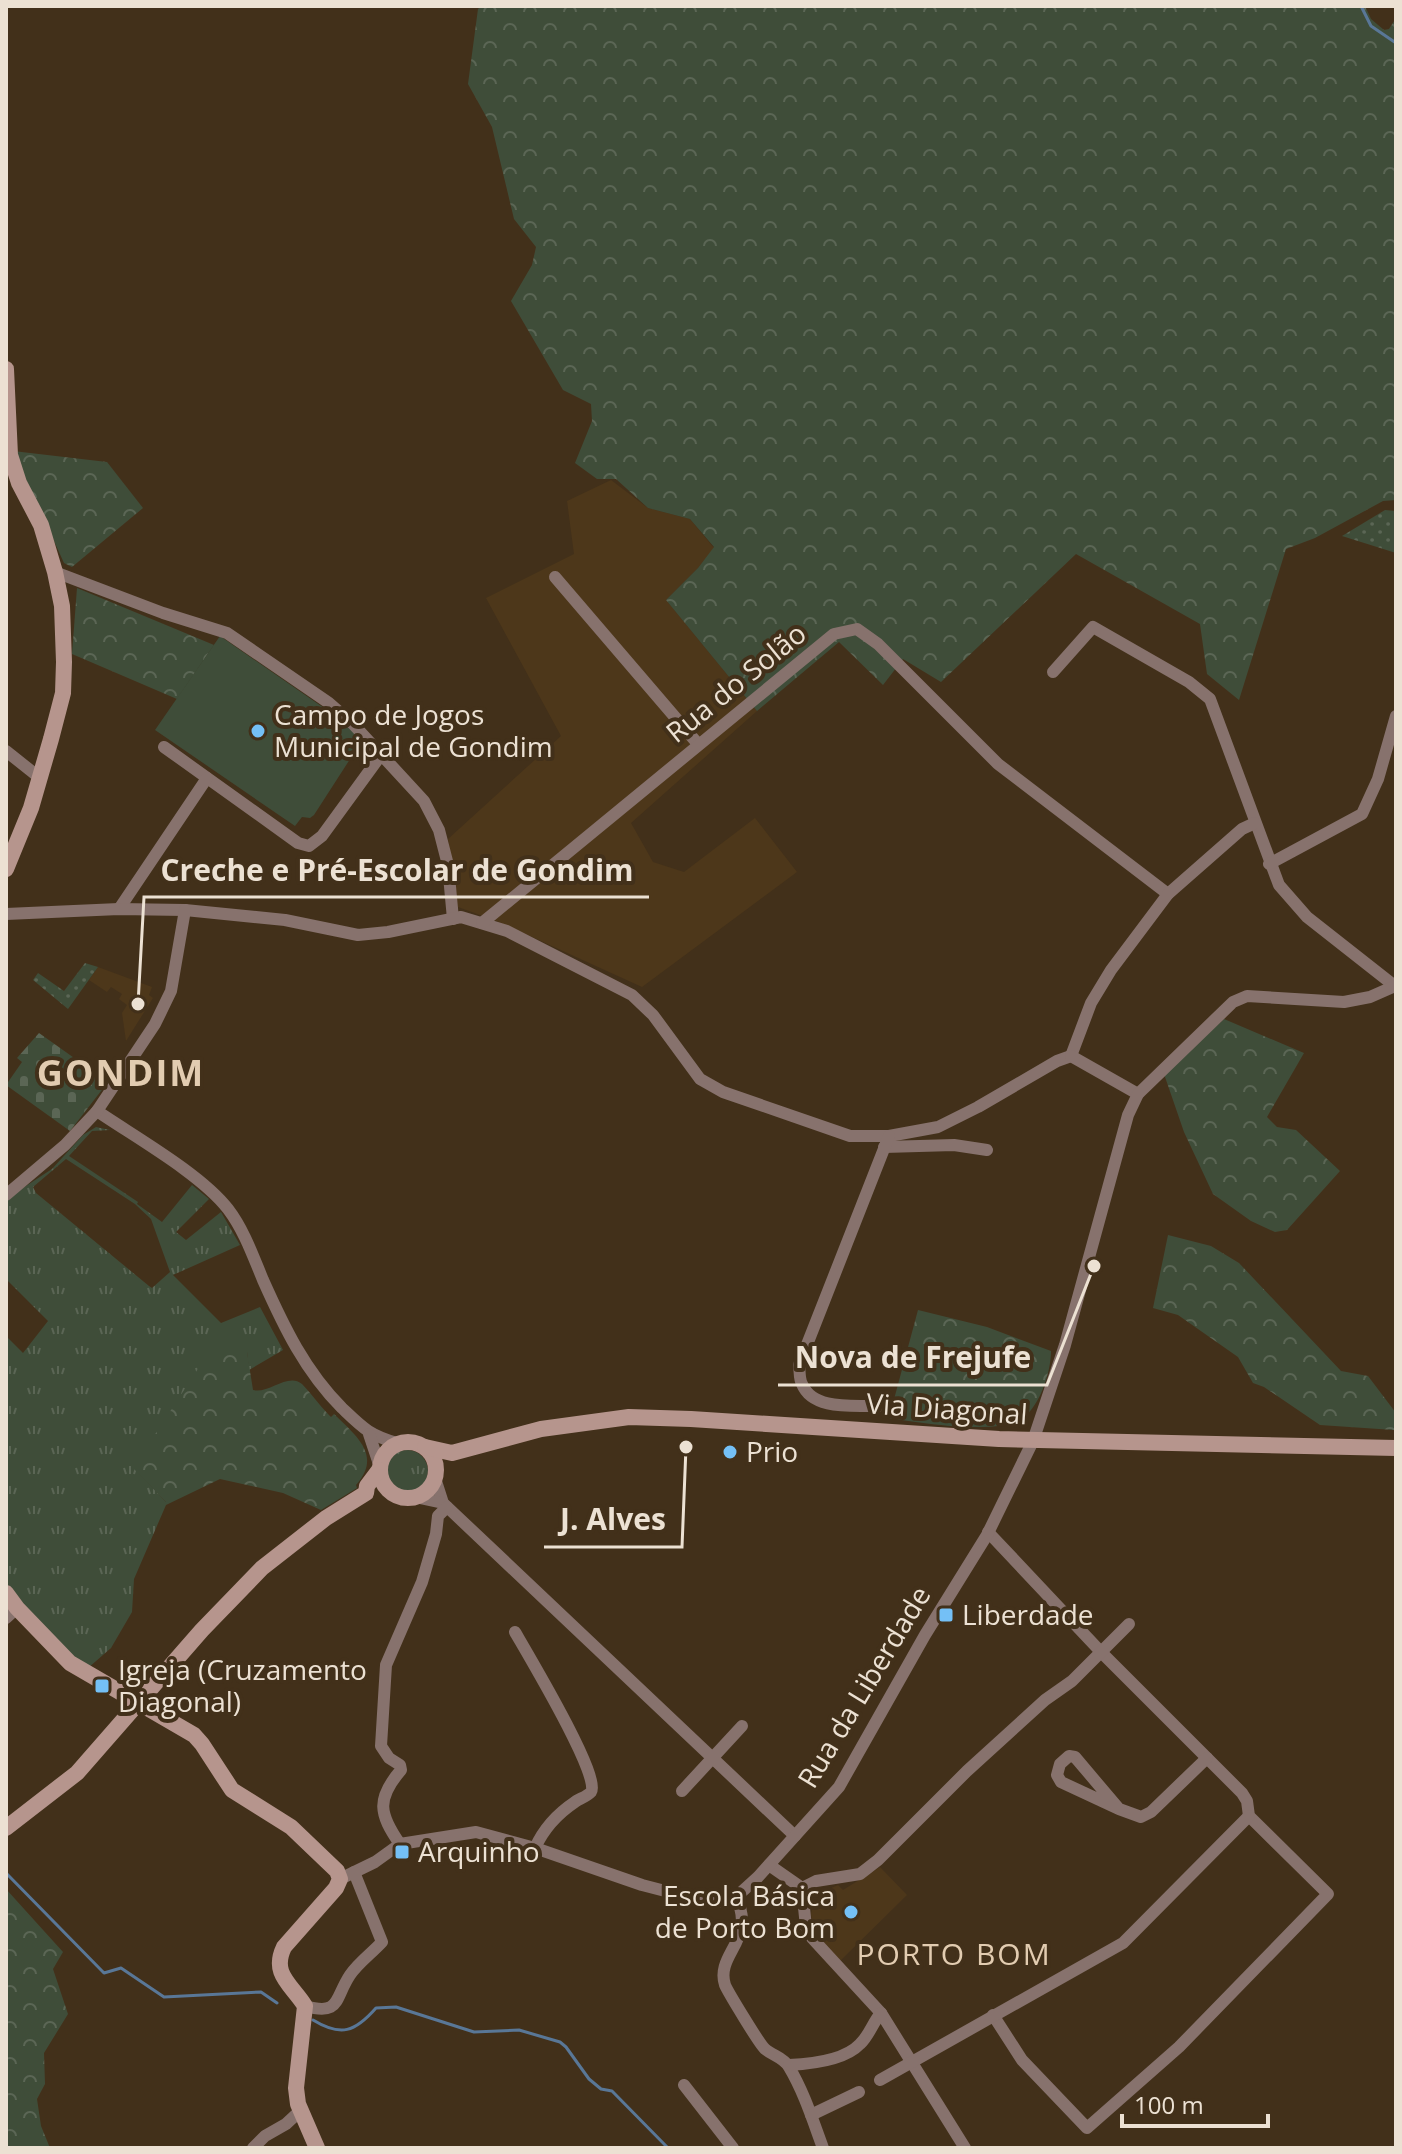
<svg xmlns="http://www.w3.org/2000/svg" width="1402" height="2154" font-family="'Open Sans',sans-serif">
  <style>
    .built { fill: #4d371a }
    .grass { fill: url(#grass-tufts); fill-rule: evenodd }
    .forest { fill: url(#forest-crowns) }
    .cemetery { fill: url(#cemetery-stones) }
    .park { fill: url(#park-dots) }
    .pitch { fill: #3f4d39 }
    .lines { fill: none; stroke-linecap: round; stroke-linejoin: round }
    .stream { stroke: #597797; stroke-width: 3 }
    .street { stroke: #87726d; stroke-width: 12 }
    .secondary { stroke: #b6958d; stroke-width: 16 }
    .poi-dot { fill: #74c0f6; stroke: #42301a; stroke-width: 3 }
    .labels { text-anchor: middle; stroke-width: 8; stroke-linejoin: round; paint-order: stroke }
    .street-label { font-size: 28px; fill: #ece1d3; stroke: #42301a }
    .poi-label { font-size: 28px; fill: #ece1d3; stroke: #42301a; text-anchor: start }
    .neighbourhood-label { font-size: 30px; letter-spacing: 2px; fill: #e2ccb1; stroke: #42301a }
    .district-label { font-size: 36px; font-weight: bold; letter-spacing: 2px; fill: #e2ccb1; stroke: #42301a }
    .leader { fill: none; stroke: #ece1d3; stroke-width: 3 }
    .callout-dot { fill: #ece1d3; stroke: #42301a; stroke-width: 3 }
    .callout-label { font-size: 30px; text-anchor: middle; font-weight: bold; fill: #ece1d3; stroke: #42301a; stroke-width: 8; stroke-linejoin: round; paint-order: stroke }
  </style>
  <defs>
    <pattern id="grass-tufts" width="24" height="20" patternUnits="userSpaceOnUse" patternTransform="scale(2)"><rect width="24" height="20" fill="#3f4d39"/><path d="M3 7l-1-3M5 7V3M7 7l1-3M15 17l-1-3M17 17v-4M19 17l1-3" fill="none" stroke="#5b6655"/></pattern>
    <pattern id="forest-crowns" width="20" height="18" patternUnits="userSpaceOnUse" patternTransform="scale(2)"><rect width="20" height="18" fill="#3f4d39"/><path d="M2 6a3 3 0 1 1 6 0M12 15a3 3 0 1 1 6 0" fill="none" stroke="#5b6655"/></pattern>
    <pattern id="cemetery-stones" width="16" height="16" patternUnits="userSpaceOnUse" patternTransform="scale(2)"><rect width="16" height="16" fill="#3f4d39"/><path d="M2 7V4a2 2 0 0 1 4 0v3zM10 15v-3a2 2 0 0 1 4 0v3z" fill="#5b6655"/></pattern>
    <pattern id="park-dots" width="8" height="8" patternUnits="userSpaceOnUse" patternTransform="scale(2)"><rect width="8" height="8" fill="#3f4d39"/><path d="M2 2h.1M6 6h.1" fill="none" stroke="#5b6655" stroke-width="1.8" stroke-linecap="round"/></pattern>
  </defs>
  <rect width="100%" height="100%" fill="#42301a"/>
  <!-- built -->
  <g class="built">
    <polygon points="611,480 648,508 690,519 714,548 698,568 666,600 757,711 631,823 653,862 684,872 755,818 797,872 642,987 499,922 458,907 448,839 561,736 486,598 574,554 567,501"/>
    <polygon points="98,967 152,987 149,995 153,998 126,1041 122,1013 127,1005 119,999 122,994 111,987 107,992 89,980"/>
    <polygon points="880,1867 907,1895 840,1961 818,1938 813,1928 811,1914 813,1905 822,1892 838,1885 843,1890"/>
  </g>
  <!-- grass -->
  <g class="grass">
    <path d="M96,1127L110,1130L92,1131L69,1156L138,1202L137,1204L162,1222L192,1185L209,1199L176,1232L186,1240L221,1212L240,1245L173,1275L221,1323L260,1307L283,1350L249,1370L247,1352L134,1468L166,1502V1505L134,1579L132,1612L111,1648L88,1668C58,1652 26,1610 6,1584V1336L23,1353L48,1321L6,1279V1199L52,1169L83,1135ZM66,1159L135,1204L151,1219L170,1272L152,1288L149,1286L36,1193L33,1187Z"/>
    <circle cx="407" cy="1471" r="21"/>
  </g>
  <!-- forest -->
  <g class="forest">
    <polygon points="481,6 1365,6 1371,19 1384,30 1389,29 1396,18 1396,500 1383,501 1315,538 1286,549 1239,700 1207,674 1200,624 1076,554 941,682 903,659 883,685 839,642 757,711 666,600 698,568 714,547 690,519 648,508 616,479 597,479 575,463 592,421 591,404 563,390 511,301 532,265 536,247 514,219 492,127 468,84 478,9"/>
    <polygon points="13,451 107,462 143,508 72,567 64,563"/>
    <polygon points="77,588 214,645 177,699 72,654"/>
    <polygon points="1224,1019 1304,1053 1267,1117 1277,1127 1296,1130 1340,1171 1287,1230 1275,1232 1251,1221 1213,1194 1184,1132 1164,1074"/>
    <polygon points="1168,1235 1211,1246 1239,1263 1341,1371 1368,1376 1396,1413 1394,1430 1320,1425 1264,1387 1253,1383 1238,1357 1178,1315 1153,1308"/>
    <path d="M918,1310L987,1327L1051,1351C1051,1372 1039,1411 1018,1421C992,1434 919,1423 889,1418Z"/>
    <path d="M227,1337L243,1344L247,1352L253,1390C269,1394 288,1372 302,1384C311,1393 319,1405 328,1414L331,1417L334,1414C355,1435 383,1455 356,1485L357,1488L321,1510L283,1493L220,1479L166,1505V1502L133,1468L211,1349Z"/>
    <polygon points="6,1889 63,1952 53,1969 68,2014 44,2053 45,2084 37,2099 41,2126 50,2148 6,2148"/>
  </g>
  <!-- cemetery -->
  <polygon class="cemetery" points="39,1033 108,1082 70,1131 6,1085 22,1062 17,1058"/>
  <!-- park -->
  <g class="park">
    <polygon points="1385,510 1396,511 1396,553 1342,536"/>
    <polygon points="85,963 98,967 68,1009 33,980 38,973 64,991"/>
  </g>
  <!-- pitch -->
  <polygon class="pitch" points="220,636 360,733 363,739 314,815 310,818 302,817 295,826 155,730"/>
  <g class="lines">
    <!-- stream -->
    <g class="stream">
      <polyline points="1361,6 1371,26 1396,43"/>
      <polyline points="6,1873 104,1973 121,1968 164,1997 261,1992 277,2003"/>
      <path d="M313,2020C341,2037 355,2032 376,2008L396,2007L474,2032L519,2030L560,2042L566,2047L589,2079L601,2089L612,2091L668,2148"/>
    </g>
    <!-- street -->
    <g class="street">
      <polyline points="55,572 163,613 227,633 329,703 353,724 424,801 439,830 448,865 453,919"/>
      <polyline points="555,577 698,744"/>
      <polyline points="1053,672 1093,627 1189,682 1210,699 1279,885 1307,917 1396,987"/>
      <polyline points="164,747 298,843 309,846 322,836 381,755"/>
      <polyline points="6,751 40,778"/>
      <polyline points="1269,864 1362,814 1378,779 1396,716"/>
      <polyline points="119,909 207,778"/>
      <polyline points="6,914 119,909 185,910 285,920 358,935 388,932 461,917 507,931 632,995 653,1015 700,1079 723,1092 850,1136 889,1136 938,1127 978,1107 1057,1061 1071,1056"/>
      <polyline points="482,923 834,634 857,629 878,644 998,764 1168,894"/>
      <polyline points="1071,1056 1091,1003 1111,970 1168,894 1242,829 1255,823"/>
      <polyline points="1071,1056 1138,1094"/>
      <path d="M97,1111C135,1137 201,1174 228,1209C244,1230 253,1256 263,1280C284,1327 305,1371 342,1408C363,1428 369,1435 397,1443"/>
      <polyline points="884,1147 954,1145 987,1150"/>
      <polyline points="6,1195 65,1145 97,1111 155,1024 171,991 185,910"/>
      <path d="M878,1406C854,1405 813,1411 802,1384C799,1379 800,1371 799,1365L889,1136"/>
      <polyline points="369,1434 379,1464"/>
      <polyline points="435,1478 443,1503 795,1836"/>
      <polyline points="415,1497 443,1503"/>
      <polyline points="988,1532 1101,1652 1242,1793 1247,1801 1249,1816 1328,1894 1179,2047 1087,2128 1022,2060 993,2015"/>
      <polyline points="6,1618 17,1608"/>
      <path d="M515,1632C527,1653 602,1778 591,1792C588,1796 579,1799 575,1802C557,1814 544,1828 535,1848"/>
      <polyline points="682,1791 742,1726"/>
      <polyline points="1119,1809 1061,1782 1057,1775 1060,1764 1069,1756 1075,1757 1119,1809 1141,1817 1151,1812 1207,1758"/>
      <path d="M400,1844C379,1814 376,1799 401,1770L400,1765L389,1758L381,1746L386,1665L422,1582L436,1534L438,1516L447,1507"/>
      <polyline points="769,1865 802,1888"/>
      <polyline points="340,1879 375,1862 400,1844 476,1832 535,1848 642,1885 700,1900 720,1902 736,1897 758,1877 839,1787 925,1635 987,1535 1033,1441 1065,1345 1128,1115 1138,1094 1233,1002 1247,996 1344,1002 1370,997 1395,986"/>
      <polyline points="802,1888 816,1881 860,1874 878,1860 967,1771 1045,1700 1072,1681 1129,1624"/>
      <polyline points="802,1888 806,1927 812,1938 881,2013 965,2148"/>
      <path d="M736,1897C757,1940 715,1954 725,1985C728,1992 760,2045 765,2049C773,2056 783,2057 789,2067C804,2092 813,2121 823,2148"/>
      <path d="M305,2006C341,2016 334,1999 350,1975C358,1963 372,1953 382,1942L354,1872"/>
      <path d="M789,2065C810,2064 844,2061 860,2044C869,2036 873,2022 881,2013"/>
      <polyline points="880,2080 1123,1943 1249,1816"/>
      <polyline points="684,2085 733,2148"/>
      <polyline points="811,2115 859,2092"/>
      <polyline points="253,2148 265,2136 286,2124 300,2111"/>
    </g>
    <!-- secondary -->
    <g class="secondary">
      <polyline points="6,369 10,455 19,483 41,525 55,572 62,606 64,662 63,693 51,739 31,808 6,869"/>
      <circle cx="408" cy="1470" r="28"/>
      <polyline points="425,1447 452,1453 541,1429 629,1417 691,1419 999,1439 1396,1448"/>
      <path d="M6,1593L17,1608L70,1663L194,1735L202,1744L232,1790L291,1827L337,1871L340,1879L336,1888L284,1947C271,1974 291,1984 305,2006L296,2088L298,2104L317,2148"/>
      <polyline points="6,1828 77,1773 202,1630 262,1568 326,1518 366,1493 367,1486 379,1470"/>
    </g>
  </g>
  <!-- markers -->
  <g class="poi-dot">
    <circle cx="258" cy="731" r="8"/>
    <circle cx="730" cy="1452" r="8"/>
    <rect x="938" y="1607" width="16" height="16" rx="4"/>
    <rect x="94" y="1678" width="16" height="16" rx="4"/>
    <rect x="394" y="1844" width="16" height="16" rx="4"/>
    <circle cx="851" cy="1912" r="8"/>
  </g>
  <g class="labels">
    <!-- street labels -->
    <g class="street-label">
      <text transform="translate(736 683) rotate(-39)" y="10">Rua do Solão</text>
      <text transform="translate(947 1409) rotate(4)" y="10">Via Diagonal</text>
      <text transform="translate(864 1687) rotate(-59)" y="10">Rua da Liberdade</text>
    </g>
    <!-- poi labels -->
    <g class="poi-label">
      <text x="274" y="725">Campo de Jogos<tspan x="274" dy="32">Municipal de Gondim</tspan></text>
      <text x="746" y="1462">Prio</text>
      <text x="962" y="1625">Liberdade</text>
      <text x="118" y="1680">Igreja (Cruzamento<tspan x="118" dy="32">Diagonal)</tspan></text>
      <text x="418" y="1862">Arquinho</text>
      <text x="835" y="1906" text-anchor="end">Escola Básica<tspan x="835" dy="32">de Porto Bom</tspan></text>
    </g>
    <!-- neighbourhood labels -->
    <g class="neighbourhood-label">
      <text x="954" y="1965">PORTO BOM</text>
    </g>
    <!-- district labels -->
    <g class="district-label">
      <text x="121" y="1086">GONDIM</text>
    </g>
  </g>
  <!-- callouts -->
  <path class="leader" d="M138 1004L144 897H649M1094 1266L1047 1385H778M686 1447L682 1547H544"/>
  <g class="callout-dot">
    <circle cx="138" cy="1004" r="8"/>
    <circle cx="1094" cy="1266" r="8"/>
    <circle cx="686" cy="1447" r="8"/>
  </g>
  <g class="callout-label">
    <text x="397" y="881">Creche e Pré-Escolar de Gondim</text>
    <text x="913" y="1368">Nova de Frejufe</text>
    <text x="613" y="1530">J. Alves</text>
  </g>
  <!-- border -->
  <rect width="1402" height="2154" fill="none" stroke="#ece1d3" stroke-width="16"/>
  <!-- scale -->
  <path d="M1122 2114v12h146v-12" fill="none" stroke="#ece1d3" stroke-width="4"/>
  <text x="1134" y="2114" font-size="24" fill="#ece1d3" stroke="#42301a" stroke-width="6" paint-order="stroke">100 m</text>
</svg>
